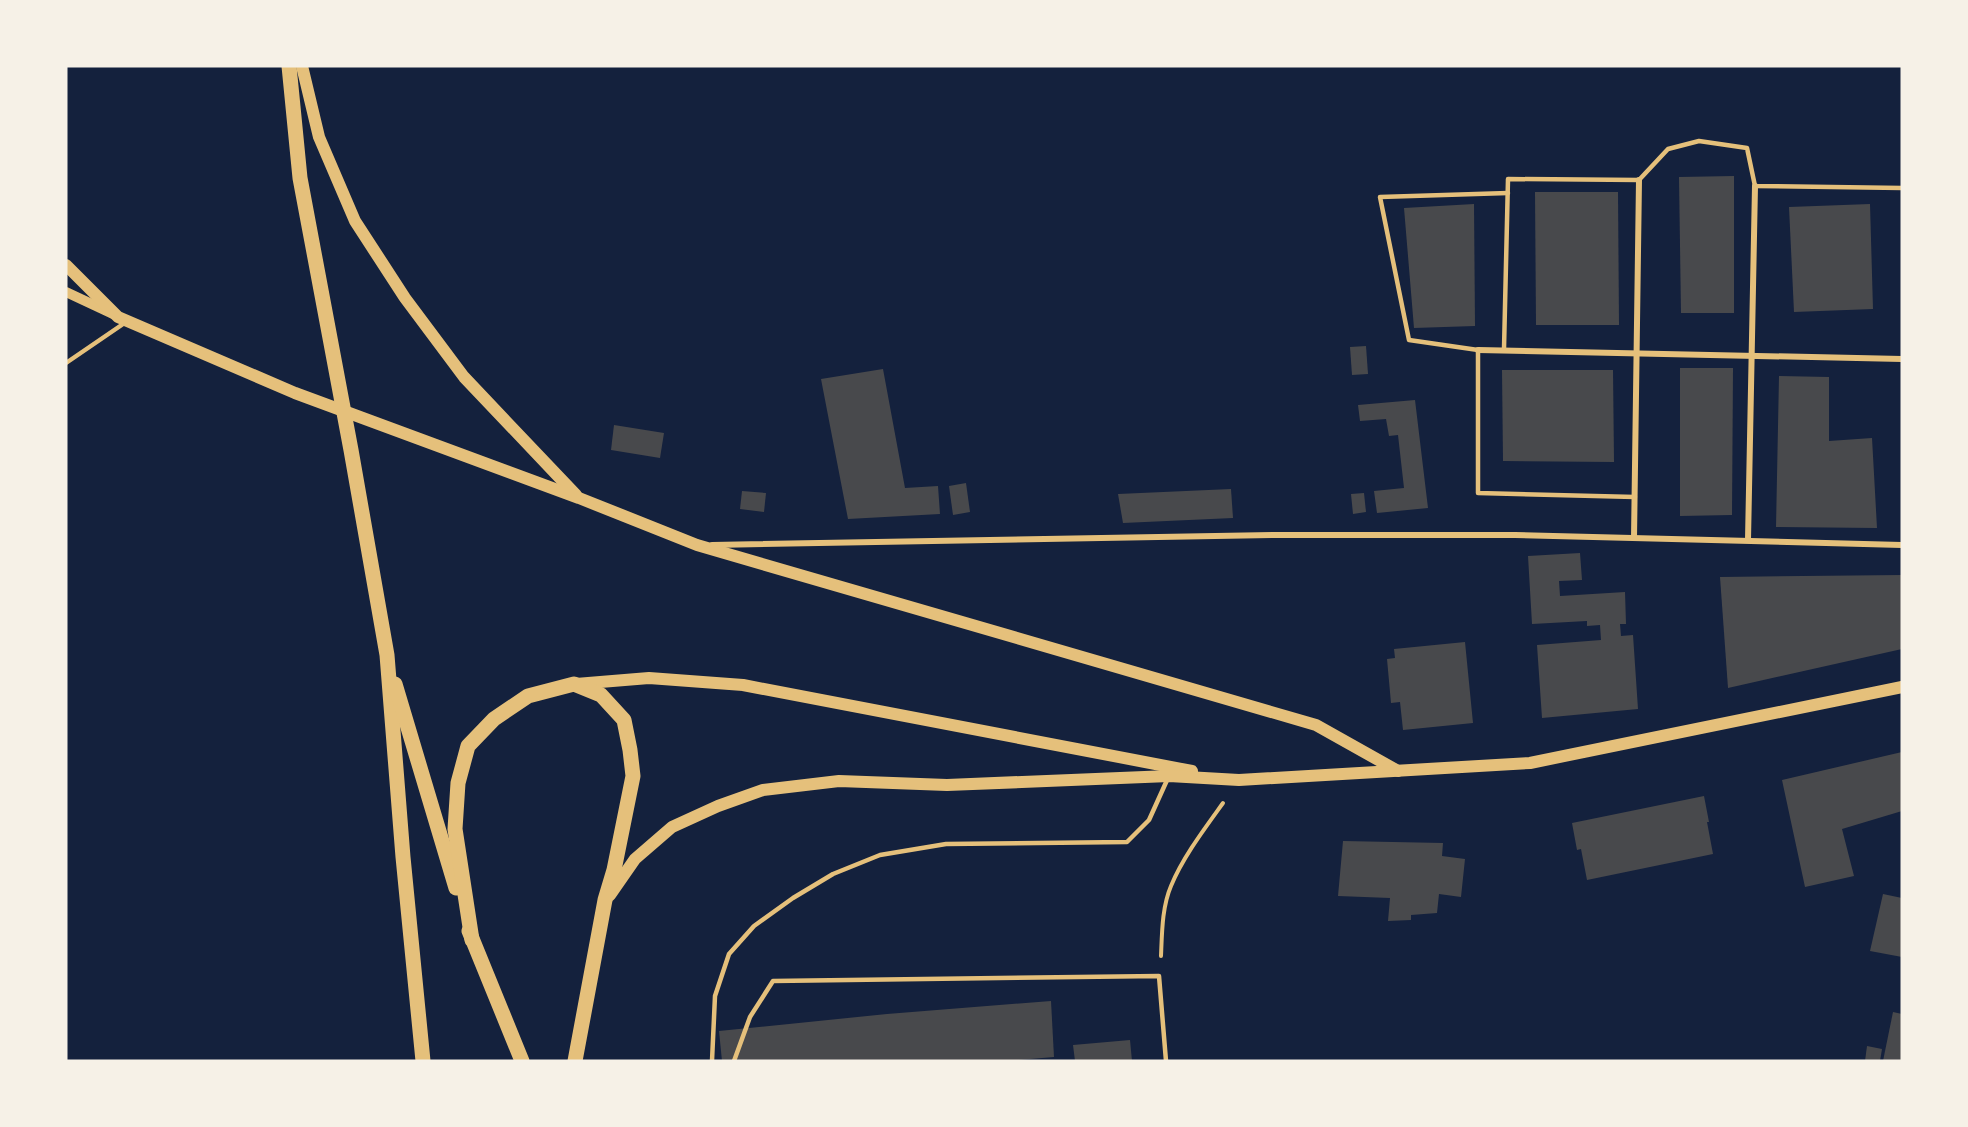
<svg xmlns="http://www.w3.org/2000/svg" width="1968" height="1127" font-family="'Work Sans',sans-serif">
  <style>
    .building { fill: #48494c }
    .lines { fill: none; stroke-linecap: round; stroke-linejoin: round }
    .path { stroke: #e5c07b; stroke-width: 4 }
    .service { stroke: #e5c07b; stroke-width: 4.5 }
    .minor { stroke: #e5c07b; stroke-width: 6 }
    .tertiary { stroke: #e5c07b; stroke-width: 10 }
    .secondary { stroke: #e5c07b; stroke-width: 12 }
    .primary { stroke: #e5c07b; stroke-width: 15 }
  </style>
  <rect width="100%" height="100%" fill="#14213d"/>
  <!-- building -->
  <g class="building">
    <polygon points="1734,176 1734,313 1681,313 1679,177"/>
    <polygon points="1535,192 1618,192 1619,325 1536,325"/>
    <polygon points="1474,204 1475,326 1414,328 1404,208"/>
    <polygon points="1870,204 1873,309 1794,312 1789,207"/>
    <polygon points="1366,346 1368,374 1352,375 1350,347"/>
    <polygon points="1680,368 1733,368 1732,515 1680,516"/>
    <polygon points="883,369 905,488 938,486 940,514 848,519 821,379"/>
    <polygon points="1502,370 1613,370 1614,462 1503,461"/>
    <polygon points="1779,376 1829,377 1829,441 1872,438 1877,528 1776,527"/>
    <polygon points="1415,400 1428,508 1377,513 1374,491 1404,488 1398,435 1389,436 1386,419 1360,421 1358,405"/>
    <polygon points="614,425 664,433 660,458 611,450"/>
    <polygon points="966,483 970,512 953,515 949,486"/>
    <polygon points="1231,489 1233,518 1123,523 1118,494"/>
    <polygon points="742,491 766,493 764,512 740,509"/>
    <polygon points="1364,493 1366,512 1353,514 1351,494"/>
    <polygon points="1580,553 1582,580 1559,581 1560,596 1625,592 1626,624 1620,624 1621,636 1633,635 1638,709 1542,718 1537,645 1601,640 1600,625 1587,626 1587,621 1532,624 1528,556"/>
    <polygon points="1902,575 1902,649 1728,688 1720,577"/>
    <polygon points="1465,642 1473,723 1403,730 1400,702 1391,703 1387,659 1395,658 1394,649"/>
    <polygon points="1902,752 1902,811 1842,829 1854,876 1805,887 1782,780"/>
    <polygon points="1704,796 1709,822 1707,822 1713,854 1587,880 1581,849 1577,850 1572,823"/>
    <polygon points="1343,841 1443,843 1442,856 1465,859 1461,897 1439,894 1437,913 1411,915 1411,920 1388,921 1390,898 1338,896"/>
    <polygon points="1883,894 1902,898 1902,957 1870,951"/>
    <polygon points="1051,1001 1054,1057 1008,1061 722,1061 719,1031 887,1014"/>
    <polygon points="1893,1012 1902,1014 1902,1061 1883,1061"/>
    <polygon points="1130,1040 1132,1061 1075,1061 1073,1045"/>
    <polygon points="1867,1046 1882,1049 1880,1061 1865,1061"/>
  </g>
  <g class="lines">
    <!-- path -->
    <path class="path" d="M1161,956C1162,933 1162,907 1171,886C1183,857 1205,828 1223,803"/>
    <!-- service -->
    <g class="service">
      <polyline points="1508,193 1380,197 1409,340 1478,350 1478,493 1635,497"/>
      <polyline points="1504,349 1508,179 1639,180 1668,149 1699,141 1747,148 1755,186 1902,188"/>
      <polyline points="66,363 126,322"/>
      <polyline points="712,1061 715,996 729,954 754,926 793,898 833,874 880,855 946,844 1127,842 1149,820 1168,778"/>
      <polyline points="734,1061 750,1017 773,981 1159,976 1166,1061"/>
    </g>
    <!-- minor -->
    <g class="minor">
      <polyline points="1478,350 1902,359"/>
      <polyline points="1634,538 1639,180"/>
      <polyline points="1748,540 1755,186"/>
      <polyline points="712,545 1274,535 1515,535 1902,545"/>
    </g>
    <!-- tertiary -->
    <polyline class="tertiary" points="66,292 113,314"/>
    <!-- secondary -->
    <g class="secondary">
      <polyline points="302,66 319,137 355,221 405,298 464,377 576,495"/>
      <polyline points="66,265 118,317 295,393 579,498 697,545 1316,725 1398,771"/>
      <polyline points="576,684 649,678 743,685 1192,771"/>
      <polyline points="610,895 635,859 672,827 718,806 763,790 839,781 947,785 1169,776 1239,780 1530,763 1902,687"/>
    </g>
    <!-- primary -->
    <g class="primary">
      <polyline points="289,66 300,178 351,450 387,655 403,857 423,1061"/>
      <polyline points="395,684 456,888"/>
      <polyline points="469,931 522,1061"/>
      <polyline points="472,940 455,829 458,783 468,746 494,719 528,696 574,684 601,695 624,720 630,750 633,776 614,870 605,900 575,1061"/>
    </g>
  </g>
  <!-- border -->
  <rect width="1968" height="1127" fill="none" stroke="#f6f1e7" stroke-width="135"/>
</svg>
